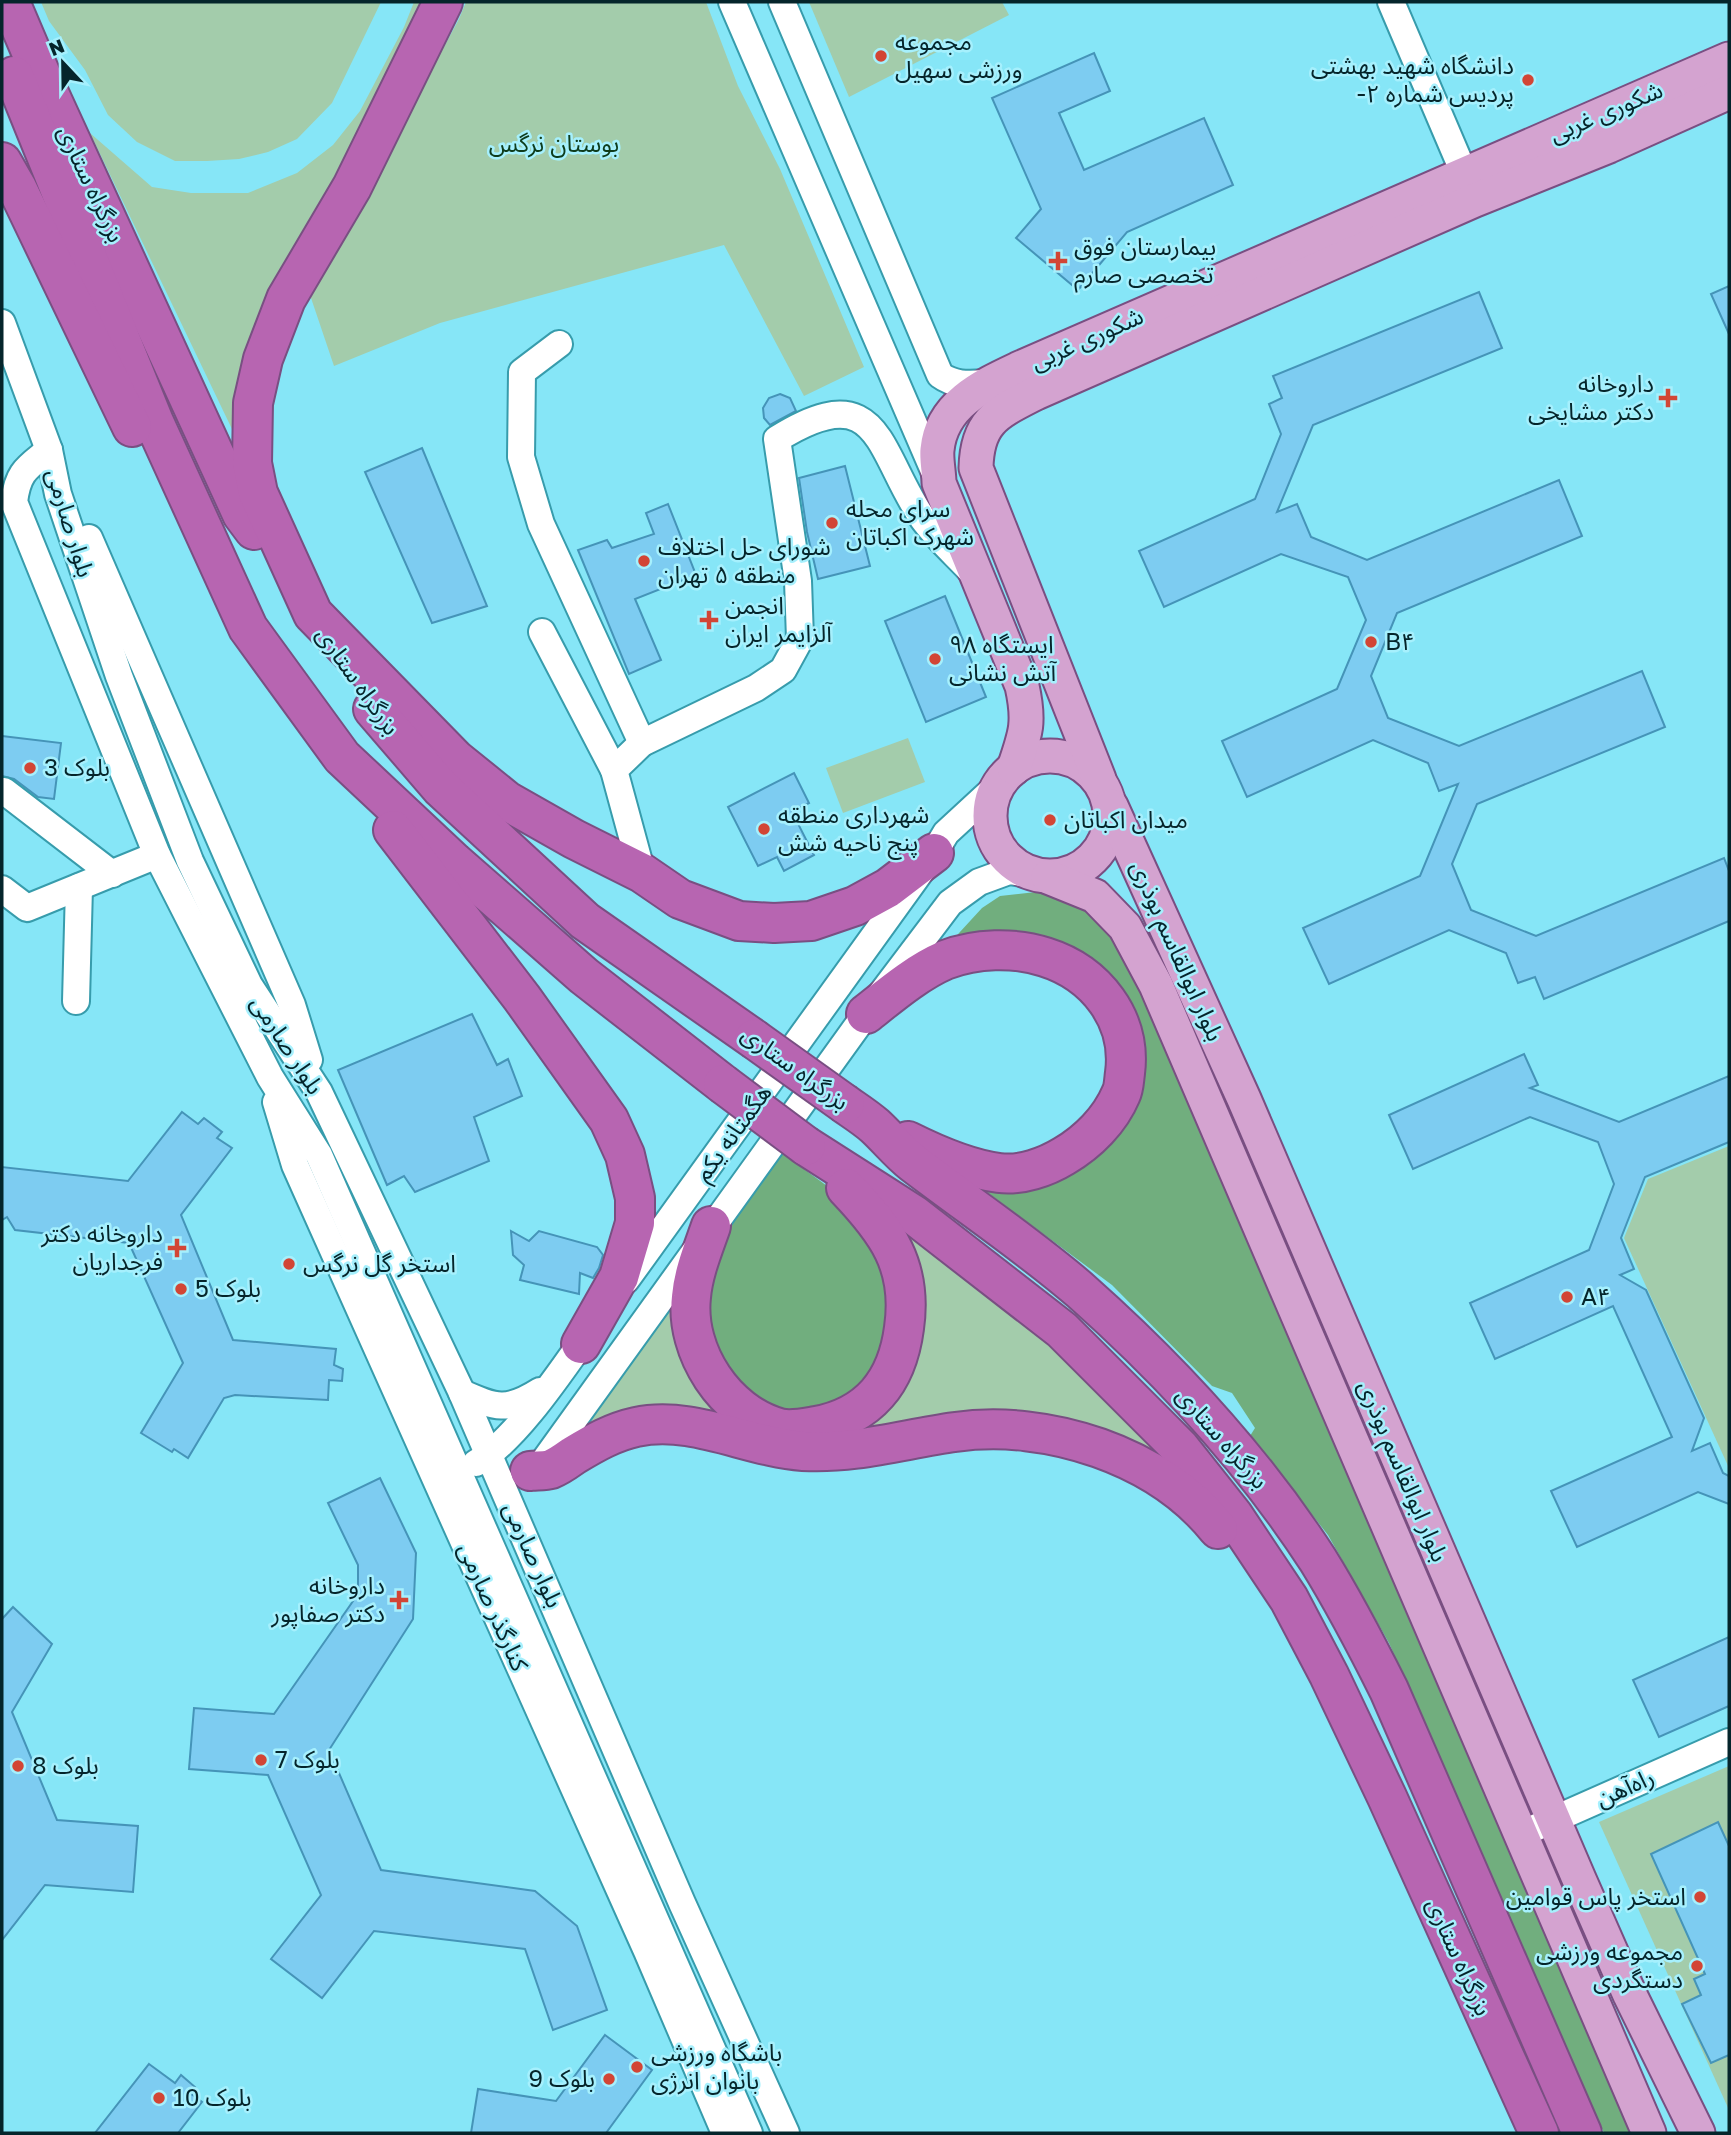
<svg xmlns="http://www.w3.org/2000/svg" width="1731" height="2135" font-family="'Golos Text','Noto Sans Arabic',sans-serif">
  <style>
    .green { fill: #a3ccab }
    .forest { fill: #71ae7e }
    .building { fill: #7dccf1; stroke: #4594b8; stroke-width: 2 }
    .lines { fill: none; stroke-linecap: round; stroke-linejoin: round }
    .minor-casing { stroke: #379cac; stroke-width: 30 }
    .major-casing { stroke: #794f82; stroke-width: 37 }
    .highway-casing { stroke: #794f82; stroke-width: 42 }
    .minor { stroke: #fff; stroke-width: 26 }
    .major { stroke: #d4a3d0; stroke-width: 33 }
    .highway { stroke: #b765b1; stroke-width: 38 }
    .highway-bridge-casing { stroke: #794f82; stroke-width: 42; stroke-linecap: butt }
    .highway-bridge { stroke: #b765b1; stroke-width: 38 }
    .poi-dot { fill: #d24535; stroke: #a6f0fd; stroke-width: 2.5 }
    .labels { text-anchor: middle; stroke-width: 5; stroke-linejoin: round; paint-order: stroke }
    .poi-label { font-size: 24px; fill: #05252b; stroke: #a6f0fd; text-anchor: start }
    .street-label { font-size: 24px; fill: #05252b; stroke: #a6f0fd }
    .park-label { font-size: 24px; fill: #0e3c1c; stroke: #a6f0fd }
  </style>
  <rect width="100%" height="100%" fill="#86e6f7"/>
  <!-- green -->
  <g class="green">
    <polygon points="41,2 381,2 332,103 297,139 268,152 239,159 207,161 175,161 137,142 108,115 85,70 49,21"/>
    <polygon points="414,2 432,2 242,450 90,133 152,187 191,193 248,193 297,173 333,145 360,111 404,27"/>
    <polygon points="466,2 706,2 738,86 780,169 864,367 804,396 724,245 440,323 334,366 310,295 459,19"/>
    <polygon points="809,2 1002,2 1009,15 849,97"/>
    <polygon points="908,738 925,782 843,813 826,768"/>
    <polygon points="1729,1146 1729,1468 1624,1238 1648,1179"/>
    <polygon points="877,1208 1108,1388 1240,1546 1125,1453 832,1433"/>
    <polygon points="671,1296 734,1432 564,1452"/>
    <polygon points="1729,1766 1729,2110 1599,1822"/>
  </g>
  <!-- forest -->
  <g class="forest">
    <polygon points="1036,892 1063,892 1093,911 1121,943 1638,2133 1604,2133 1389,1643 1328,1535 1250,1436 1255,1428 1232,1393 1212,1386 1112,1285 976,1184 1117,1121 1109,989 948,945 982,908 1000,896"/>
    <polygon points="782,1153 853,1205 897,1304 868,1391 781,1419 710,1357 703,1339 713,1248"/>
  </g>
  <!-- building -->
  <g class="building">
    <polygon points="1094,53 1110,91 1059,113 1084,170 1204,118 1233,185 1127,232 1078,290 1016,238 1041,209 992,98"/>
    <polygon points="1729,286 1729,334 1711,294"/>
    <polygon points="1479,292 1502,348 1313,425 1277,512 1297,504 1311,537 1367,560 1559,480 1582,536 1397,613 1371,676 1388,718 1459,746 1642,671 1665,727 1477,804 1452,864 1471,910 1536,936 1724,858 1729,871 1729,921 1544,999 1535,977 1518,983 1506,953 1449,930 1329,984 1303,928 1420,876 1458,784 1439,791 1428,763 1373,740 1247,797 1222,741 1337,689 1366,620 1348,577 1281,554 1164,607 1139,551 1255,499 1281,434 1269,404 1282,398 1273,376"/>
    <polygon points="780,394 790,398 796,411 770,425 764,418 763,408 769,398"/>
    <polygon points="422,448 487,606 432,623 365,472"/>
    <polygon points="845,466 870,566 818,579 807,532 799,478"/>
    <polygon points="668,504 696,575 635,599 661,660 629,674 578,550 607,540 612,548 654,534 646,513"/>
    <polygon points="945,596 986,697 926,722 885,621"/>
    <polygon points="2,736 61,743 54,799 38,797 14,779 2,776"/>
    <polygon points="794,773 809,803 792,812 814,855 784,871 777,857 758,866 728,807"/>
    <polygon points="472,1014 497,1065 508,1059 522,1096 474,1117 489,1161 415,1192 404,1176 387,1185 338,1070"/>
    <polygon points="1524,1054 1538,1085 1530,1088 1619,1122 1729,1076 1729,1142 1645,1177 1621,1238 1634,1269 1620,1275 1646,1290 1704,1418 1692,1451 1710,1443 1723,1473 1729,1476 1729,1504 1698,1492 1577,1547 1551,1491 1672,1437 1613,1306 1495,1359 1470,1303 1589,1250 1614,1184 1598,1142 1530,1117 1413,1169 1389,1115"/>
    <polygon points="182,1112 198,1124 204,1118 222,1132 217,1138 232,1148 181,1215 233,1340 336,1349 334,1365 343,1369 342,1381 329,1380 328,1400 235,1395 224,1398 188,1458 174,1449 172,1452 141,1433 183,1363 129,1243 15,1230 7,1217 2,1220 2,1167 128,1181"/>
    <polygon points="511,1231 529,1241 539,1231 597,1247 603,1255 599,1268 593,1278 580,1273 579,1294 520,1280 524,1265 513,1255"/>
    <polygon points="380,1478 416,1553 413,1619 329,1750 381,1870 535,1891 577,1926 607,2010 553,2030 525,1949 374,1931 322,1998 271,1959 321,1895 268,1775 189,1769 194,1708 274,1714 358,1594 358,1565 328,1503"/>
    <polygon points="13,1607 52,1644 12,1712 57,1820 138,1826 133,1892 45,1885 2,1940 2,1619"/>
    <polygon points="1729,1637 1729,1706 1659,1737 1633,1680"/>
    <polygon points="1718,1822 1729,1846 1729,2055 1711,2063 1682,2004 1701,1995 1694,1979 1705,1974 1651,1854"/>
    <polygon points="605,2035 652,2070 606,2133 471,2133 478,2089 556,2101"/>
    <polygon points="149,2064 175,2083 181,2075 195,2087 190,2093 202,2102 178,2133 95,2133"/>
  </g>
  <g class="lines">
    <defs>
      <g id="minor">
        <polyline points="732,2 935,473"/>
        <path d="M782,2L940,375C955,386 970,384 988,383"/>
        <polyline points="1391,2 1464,173"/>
        <polyline points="2,323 49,450 58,494 119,676 190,861 249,985 319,1092 462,1393 682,1903 786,2133"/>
        <polyline points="559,344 522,372 521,457 541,524 642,743"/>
        <path d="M49,450C27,468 18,471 14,502L157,855L270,1077L319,1155L749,2133"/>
        <polyline points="89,538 292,1005 309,1060"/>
        <polyline points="542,632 614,770"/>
        <polyline points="4,791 112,874"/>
        <path d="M642,873L614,770L642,743L756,688L783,670L800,639L798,581L777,439C881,374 877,452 923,519C936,537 955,554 970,570"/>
        <polyline points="2,889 27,908 157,855"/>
        <polyline points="76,1001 79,887"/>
        <polyline points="276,1102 295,1165 647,1951 725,2133"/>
        <polyline points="626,1280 934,853 946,833 998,785"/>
        <path d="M462,1393C496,1408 507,1412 540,1391"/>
        <path d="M476,1463C516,1440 562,1370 589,1332"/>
        <polyline points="535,1468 544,1461 866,1014 950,903 979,882 1009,871 1028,874"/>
        <polyline points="1521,1834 1729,1742"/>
      </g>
      <g id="major">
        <circle cx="1050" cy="816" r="60"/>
        <path d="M1014,768C1026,733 1030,722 1022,686L939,483C939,473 936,460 937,450C941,404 984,385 1020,368L1729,59"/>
        <path d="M1099,779L976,468C977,421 997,413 1036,393L1475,200L1609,146L1729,92"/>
        <polyline points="1111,806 1244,1099 1579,1879 1630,1995 1698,2133"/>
        <polyline points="1048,877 1095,896 1125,927 1156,985 1649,2133"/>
      </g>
      <g id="highway">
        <polyline points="10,2 47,89 242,514 254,530"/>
        <polyline points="443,2 352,187 286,299 263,359 253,403 252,463 258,493 313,614 455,759 507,801 574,839 642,873 680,899 739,921 774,923 811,921 855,906 888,888 934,853"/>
        <polyline points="14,76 154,422 248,628 342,757 454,862 584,976 723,1084"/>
        <polyline points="2,162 17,188 132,427"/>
        <polyline points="373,709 441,788 585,921 754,1039"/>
        <polyline points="393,830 522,998 609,1120 625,1155 635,1198 635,1223 619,1277 581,1344"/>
        <path d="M866,1014C890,995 917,972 945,960C976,948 1014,947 1045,957C1096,973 1132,1019 1125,1073C1124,1080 1124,1088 1121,1094C1110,1120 1088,1142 1064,1156C1046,1167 1021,1176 999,1173C968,1169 936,1155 908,1141"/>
        <path d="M845,1104C855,1111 866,1118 875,1126C888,1138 899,1152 913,1163C969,1206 1028,1245 1081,1291C1170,1370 1253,1460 1318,1560C1344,1602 1367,1646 1389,1690L1582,2133"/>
        <polyline points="806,1146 914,1215 1062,1330 1180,1448 1233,1515 1289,1599 1329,1675 1387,1797 1539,2133"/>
        <path d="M711,1226C703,1249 693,1273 691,1297C685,1352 725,1413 779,1428C790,1431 804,1428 816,1426C869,1416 897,1382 904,1328C913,1266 887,1231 846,1188"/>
        <path d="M530,1471C536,1470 544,1471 551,1469C559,1466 567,1460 574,1455C594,1443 613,1432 636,1427C693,1415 747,1447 803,1451C856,1454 904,1439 955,1432C1047,1419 1159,1455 1218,1529"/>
      </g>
    </defs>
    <!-- minor casing -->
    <use href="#minor" class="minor-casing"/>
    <!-- major casing -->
    <use href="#major" class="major-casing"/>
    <!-- highway casing -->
    <use href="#highway" class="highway-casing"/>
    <!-- minor -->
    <use href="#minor" class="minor"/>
    <!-- major -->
    <use href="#major" class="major"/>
    <!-- highway -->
    <use href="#highway" class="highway"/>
    <defs>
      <g id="highway-bridge">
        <polyline points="754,1039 845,1104"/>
        <polyline points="723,1084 806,1146"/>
      </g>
    </defs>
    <!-- highway-bridge casing -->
    <use href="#highway-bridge" class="highway-bridge-casing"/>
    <!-- highway-bridge -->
    <use href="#highway-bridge" class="highway-bridge"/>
  </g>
  <!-- markers -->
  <g class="poi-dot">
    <circle cx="881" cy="56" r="7"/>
    <circle cx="1528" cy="80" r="7"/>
    <path d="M1054.5 250.5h7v7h7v7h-7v7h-7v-7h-7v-7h7z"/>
    <path d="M1664.5 387.5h7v7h7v7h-7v7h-7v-7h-7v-7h7z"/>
    <circle cx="832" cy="523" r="7"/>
    <circle cx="644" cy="561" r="7"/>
    <path d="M705.5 609.5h7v7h7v7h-7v7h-7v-7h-7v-7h7z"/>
    <circle cx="1371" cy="642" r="7"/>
    <circle cx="935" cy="659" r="7"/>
    <circle cx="30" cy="768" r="7"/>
    <circle cx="1050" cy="820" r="7"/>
    <circle cx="764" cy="829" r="7"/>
    <path d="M173.5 1237.5h7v7h7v7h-7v7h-7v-7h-7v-7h7z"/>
    <circle cx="289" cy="1264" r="7"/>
    <circle cx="181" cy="1289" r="7"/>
    <circle cx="1567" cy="1297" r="7"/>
    <path d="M395.5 1589.5h7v7h7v7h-7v7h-7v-7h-7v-7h7z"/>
    <circle cx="261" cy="1760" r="7"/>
    <circle cx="18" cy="1766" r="7"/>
    <circle cx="1700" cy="1897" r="7"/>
    <circle cx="1697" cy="1966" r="7"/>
    <circle cx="637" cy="2067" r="7"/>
    <circle cx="609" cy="2079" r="7"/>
    <circle cx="159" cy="2098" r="7"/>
  </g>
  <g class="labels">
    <!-- poi labels -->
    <g class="poi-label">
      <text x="895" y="50">مجموعه<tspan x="895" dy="28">ورزشی سهیل</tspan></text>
      <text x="1514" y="74" text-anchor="end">دانشگاه شهید بهشتی<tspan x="1514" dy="28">-پردیس شماره ۲</tspan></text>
      <text x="1074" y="255">بیمارستان فوق<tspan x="1074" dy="28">تخصصی صارم</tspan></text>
      <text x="1654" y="392" text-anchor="end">داروخانه<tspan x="1654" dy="28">دکتر مشایخی</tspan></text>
      <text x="846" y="517">سرای محله<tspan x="846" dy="28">شهرک اکباتان</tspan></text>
      <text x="658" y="555">شورای حل اختلاف<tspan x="658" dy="28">منطقه ۵ تهران</tspan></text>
      <text x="725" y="614">انجمن<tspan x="725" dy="28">آلزایمر ایران</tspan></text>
      <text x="1385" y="650">B۴</text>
      <text x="949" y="653">ایستگاه ۹۸<tspan x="949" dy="28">آتش نشانی</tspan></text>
      <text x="44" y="776">بلوک 3</text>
      <text x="778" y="823">شهرداری منطقه<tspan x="778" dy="28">پنج ناحیه شش</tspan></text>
      <text x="1064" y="828">میدان اکباتان</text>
      <text x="163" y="1242" text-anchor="end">داروخانه دکتر<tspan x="163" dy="28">فرجداریان</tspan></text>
      <text x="303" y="1272">استخر گل نرگس</text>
      <text x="195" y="1297">بلوک 5</text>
      <text x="1581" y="1305">A۴</text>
      <text x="385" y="1594" text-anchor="end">داروخانه<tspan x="385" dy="28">دکتر صفاپور</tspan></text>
      <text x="275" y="1768">بلوک 7</text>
      <text x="32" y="1774">بلوک 8</text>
      <text x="1686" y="1905" text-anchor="end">استخر پاس قوامین</text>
      <text x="1683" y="1960" text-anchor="end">مجموعه ورزشی<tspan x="1683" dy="28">دستگردی</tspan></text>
      <text x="651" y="2061">باشگاه ورزشی<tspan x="651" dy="28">بانوان انرژی</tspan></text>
      <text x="595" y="2087" text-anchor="end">بلوک 9</text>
      <text x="173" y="2106">بلوک 10</text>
    </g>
    <!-- street labels -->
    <g class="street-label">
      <text transform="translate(1606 112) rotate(-23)" y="8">شکوری غربی</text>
      <text transform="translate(91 184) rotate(65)" y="8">بزرگراه ستاری</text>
      <text transform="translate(1087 339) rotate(-24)" y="8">شکوری غربی</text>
      <text transform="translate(70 523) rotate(73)" y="8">بلوار صارمی</text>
      <text transform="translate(358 681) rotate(55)" y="8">بزرگراه ستاری</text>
      <text transform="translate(1177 951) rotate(66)" y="8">بلوار ابوالقاسم بوذری</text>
      <text transform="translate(287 1045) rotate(57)" y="8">بلوار صارمی</text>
      <text transform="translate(795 1068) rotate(36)" y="8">بزرگراه ستاری</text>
      <text transform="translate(733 1133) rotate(-54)" y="8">هگمتانه یکم</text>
      <text transform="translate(1222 1438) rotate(49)" y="8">بزرگراه ستاری</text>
      <text transform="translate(1403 1471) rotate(67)" y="8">بلوار ابوالقاسم بوذری</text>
      <text transform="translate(533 1555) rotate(66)" y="8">بلوار صارمی</text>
      <text transform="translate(493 1607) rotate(66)" y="8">کنارگذر صارمی</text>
      <text transform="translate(1625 1788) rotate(-24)" y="8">راه‌آهن</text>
      <text transform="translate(1459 1957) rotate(66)" y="8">بزرگراه ستاری</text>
    </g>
    <!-- park labels -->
    <g class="park-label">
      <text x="554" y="152">بوستان نرگس</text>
    </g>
  </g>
  <!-- border -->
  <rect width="1731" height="2135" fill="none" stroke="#05252b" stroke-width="7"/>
  <!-- north arrow -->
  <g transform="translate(63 63) rotate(338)" stroke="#a6f0fd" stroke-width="5" paint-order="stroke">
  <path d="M0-5L12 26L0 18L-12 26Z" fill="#05252b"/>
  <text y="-10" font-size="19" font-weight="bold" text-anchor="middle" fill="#05252b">N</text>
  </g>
</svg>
